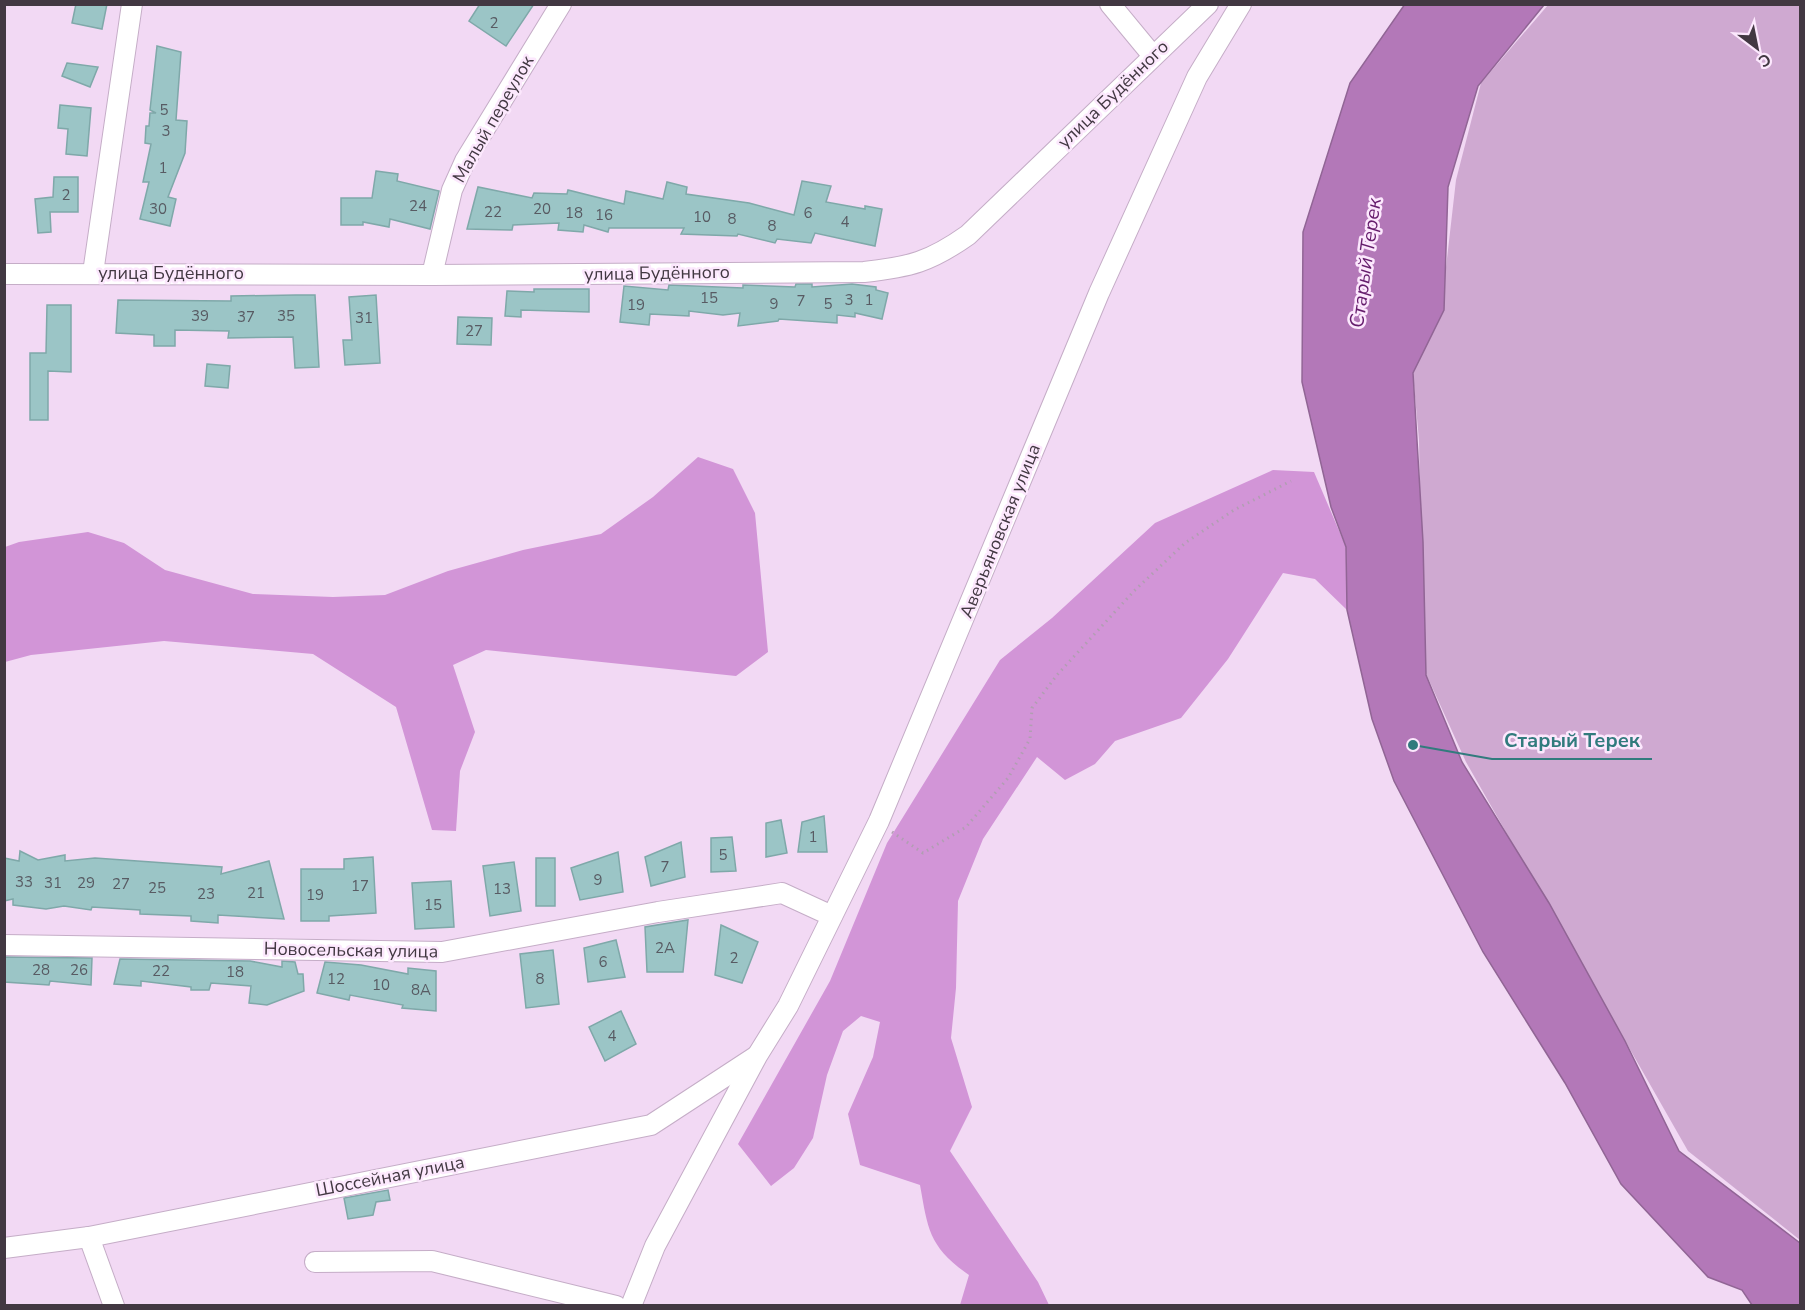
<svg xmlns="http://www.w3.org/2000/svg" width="1805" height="1310" font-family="'Nunito Sans',sans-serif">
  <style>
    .green { fill: #cfa9d1 }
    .forest { fill: #d295d7 }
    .water { fill: #b378b8; stroke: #916595; stroke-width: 1.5 }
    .building { fill: #9bc5c6; stroke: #7fa8a9; stroke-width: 1.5 }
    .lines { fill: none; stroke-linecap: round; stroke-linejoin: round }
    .minor-casing { stroke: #c5adc7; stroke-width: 22 }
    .path { stroke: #b19eb2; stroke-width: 3; stroke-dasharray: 1.5 4.5; stroke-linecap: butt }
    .minor { stroke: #fff; stroke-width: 20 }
    .labels { text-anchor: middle; stroke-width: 5; stroke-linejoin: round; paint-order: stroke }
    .number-label { font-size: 15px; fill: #585b63 }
    .street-label { font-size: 18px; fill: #423842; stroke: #fce8fd }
    .water-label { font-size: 20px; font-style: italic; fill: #651c6c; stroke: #fce8fd }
    .leader { fill: none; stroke: #317b7d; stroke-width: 2 }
    .callout-dot { fill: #317b7d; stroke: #fce8fd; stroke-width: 2 }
    .callout-label { font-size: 20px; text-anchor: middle; font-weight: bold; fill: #317b7d; stroke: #fce8fd; stroke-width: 5; stroke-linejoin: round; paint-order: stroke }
  </style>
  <rect width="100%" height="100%" fill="#f2d9f4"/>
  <!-- green -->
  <polygon class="green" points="1548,5 1800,5 1800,1240 1688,1151 1466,762 1423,667 1419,440 1413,374 1441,311 1456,180 1481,83"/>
  <!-- forest -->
  <g class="forest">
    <polygon points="698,457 733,469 755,513 768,652 736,676 486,650 453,665 475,732 460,771 456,831 432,830 396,707 313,654 164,641 31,655 5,662 5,547 19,542 88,532 124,543 165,570 253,594 333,597 385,595 448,571 523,550 601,534 653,497"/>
    <path d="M1273,470L1314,472L1346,547L1347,610L1315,579L1283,573L1228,659L1181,718L1115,741L1095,764L1065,780L1037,757L983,839L958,901L956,988L951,1038L972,1107L950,1151L1038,1282L1049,1305H960L969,1275C929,1247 928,1230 920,1185L860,1165L848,1114L873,1057L880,1022L861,1016L843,1031L827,1075L813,1138L794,1168L771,1186L738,1144L830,981L887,843L1000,660L1052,618L1155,523Z"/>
  </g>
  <!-- water -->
  <polygon class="water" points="1405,4 1544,5 1478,86 1448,187 1444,310 1413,373 1423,542 1426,675 1462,762 1549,903 1625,1041 1679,1151 1800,1243 1800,1305 1752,1305 1742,1290 1708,1277 1621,1184 1565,1083 1483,952 1394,781 1372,719 1347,610 1346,547 1331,507 1302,382 1303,232 1350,83"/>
  <!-- building -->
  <g class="building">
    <polygon points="76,4 107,4 102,29 72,23"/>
    <polygon points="480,4 534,4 506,46 469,21"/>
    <polygon points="157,46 181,52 176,120 187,121 185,153 168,197 176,199 170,226 140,219 149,182 143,182 151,144 145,143 146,126 149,126 150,113 156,113 150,110"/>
    <polygon points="67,63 98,67 90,87 62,76"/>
    <polygon points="60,105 91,108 87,156 66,154 68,129 58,128"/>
    <polygon points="376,171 398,174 397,181 439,191 430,229 390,219 389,227 363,222 363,225 341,225 341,198 372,198"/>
    <polygon points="54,177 78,177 78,212 50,212 51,232 38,233 35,199 53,197"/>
    <polygon points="802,181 831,186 826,202 865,209 865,206 882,209 875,246 815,233 811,243 777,239 775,243 738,234 737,236 681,234 684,228 609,228 608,232 584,225 583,232 558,230 559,223 513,225 512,230 467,229 478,187 532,198 534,193 567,194 568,190 624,204 626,191 663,199 667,182 687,187 686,194 749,203 794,215"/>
    <polygon points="796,284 812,284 812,287 852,284 876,287 876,290 888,293 882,319 855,313 855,317 837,315 837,323 779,319 778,321 738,326 740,313 723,315 689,311 689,316 650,314 649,325 620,322 624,286 668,290 669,285 743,288 743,285 795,287"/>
    <polygon points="534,289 589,289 589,312 521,310 521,317 505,316 507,291 534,292"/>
    <polygon points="296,295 315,295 319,367 295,368 293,337 228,338 229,331 175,330 175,346 154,346 154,335 116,333 118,300 231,301 231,296"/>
    <polygon points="376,295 380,363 345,365 343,340 352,340 349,297"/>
    <polygon points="47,305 71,305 71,372 48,371 48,420 30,420 30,353 46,353"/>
    <polygon points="458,317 492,318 491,345 457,344"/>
    <polygon points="207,364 230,366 228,388 205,386"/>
    <polygon points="824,816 827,852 798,852 802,822"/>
    <polygon points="781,820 787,853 766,857 766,823"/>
    <polygon points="732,837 736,871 711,872 711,838"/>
    <polygon points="681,842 685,877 651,886 645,857"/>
    <polygon points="20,851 38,860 65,855 65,861 95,858 222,867 221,874 269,861 284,919 218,915 218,923 191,921 191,916 140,914 140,910 92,907 91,910 64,906 46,909 13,905 13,899 4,901 4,858 19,861"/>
    <polygon points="618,852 623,892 580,900 571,868"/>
    <polygon points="373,857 376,913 329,916 329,921 301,921 301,869 344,869 344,859"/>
    <rect x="536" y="858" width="19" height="48"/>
    <polygon points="514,862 521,911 490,916 483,866"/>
    <polygon points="451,881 454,927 415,929 412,883"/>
    <polygon points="688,920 683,972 647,972 645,927"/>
    <polygon points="721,925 758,942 742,983 715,975"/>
    <polygon points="616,940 625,977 588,982 584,948"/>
    <polygon points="553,950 559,1004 526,1008 520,954"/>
    <polygon points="4,957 92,958 91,985 50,981 49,985 4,982"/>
    <polygon points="120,959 250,961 282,967 282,961 295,962 298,974 303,974 304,991 267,1005 249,1003 251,986 211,983 209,990 191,990 191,987 141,981 141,986 114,984"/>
    <polygon points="325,962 361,965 408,974 408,968 436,971 436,1011 402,1008 403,1005 350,995 349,1000 317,993"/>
    <polygon points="621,1011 636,1044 605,1061 589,1027"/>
    <polygon points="388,1190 390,1200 376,1202 373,1215 348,1219 344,1198"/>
  </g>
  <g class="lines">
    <defs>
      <g id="minor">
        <polyline points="1110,4 1153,56"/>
        <polyline points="93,273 132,4"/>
        <path d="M4,274L432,275L864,272C910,267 930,262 968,235L1208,4"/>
        <polyline points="432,275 452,190 465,161 561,4"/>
        <polyline points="4,945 442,952 658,912 782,893 832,916"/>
        <polyline points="89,1237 114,1306"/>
        <polyline points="4,1248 89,1237 651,1125 755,1057"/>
        <polyline points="315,1262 432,1261 616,1306"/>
        <polyline points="631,1306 655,1246 757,1056 788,1006 879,821 1099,293 1197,77 1241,4"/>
      </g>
    </defs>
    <!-- minor casing -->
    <use href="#minor" class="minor-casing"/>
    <!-- path -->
    <polyline class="path" points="892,832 923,853 966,827 1008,778 1030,739 1032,708 1057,675 1134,591 1185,543 1234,510 1291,481"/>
    <!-- minor -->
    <use href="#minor" class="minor"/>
  </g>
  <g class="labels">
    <!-- number labels -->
    <g class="number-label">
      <text x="494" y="28">2</text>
      <text x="164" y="115">5</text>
      <text x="166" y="136">3</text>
      <text x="163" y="173">1</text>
      <text x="66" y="200">2</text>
      <text x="418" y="211">24</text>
      <text x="158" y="214">30</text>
      <text x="542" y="214">20</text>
      <text x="493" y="217">22</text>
      <text x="574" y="218">18</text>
      <text x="808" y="218">6</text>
      <text x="604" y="220">16</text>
      <text x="702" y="222">10</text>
      <text x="732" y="224">8</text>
      <text x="845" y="227">4</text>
      <text x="772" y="231">8</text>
      <text x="709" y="303">15</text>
      <text x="849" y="305">3</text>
      <text x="869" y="305">1</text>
      <text x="801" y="306">7</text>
      <text x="774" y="309">9</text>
      <text x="828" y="309">5</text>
      <text x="636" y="310">19</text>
      <text x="200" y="321">39</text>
      <text x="286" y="321">35</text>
      <text x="246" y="322">37</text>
      <text x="364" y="323">31</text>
      <text x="474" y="336">27</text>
      <text x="813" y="842">1</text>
      <text x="723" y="860">5</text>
      <text x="665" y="872">7</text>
      <text x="598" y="885">9</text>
      <text x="24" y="887">33</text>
      <text x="53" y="888">31</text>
      <text x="86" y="888">29</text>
      <text x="121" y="889">27</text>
      <text x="360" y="891">17</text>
      <text x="157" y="893">25</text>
      <text x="502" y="894">13</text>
      <text x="256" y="898">21</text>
      <text x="206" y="899">23</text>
      <text x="315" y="900">19</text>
      <text x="433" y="910">15</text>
      <text x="665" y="953">2А</text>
      <text x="734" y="963">2</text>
      <text x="603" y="967">6</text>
      <text x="41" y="975">28</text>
      <text x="79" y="975">26</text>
      <text x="161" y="976">22</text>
      <text x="235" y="977">18</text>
      <text x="336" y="984">12</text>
      <text x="540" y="984">8</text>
      <text x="381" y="990">10</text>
      <text x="421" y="995">8А</text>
      <text x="612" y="1041">4</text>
    </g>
    <!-- street labels -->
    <g class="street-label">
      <text transform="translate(1113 94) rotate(-44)" y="6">улица Будённого</text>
      <text transform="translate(493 119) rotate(-60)" y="6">Малый переулок</text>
      <text x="171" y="279">улица Будённого</text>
      <text transform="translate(657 273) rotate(-1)" y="6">улица Будённого</text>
      <text transform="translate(1000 531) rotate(-68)" y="6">Аверьяновская улица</text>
      <text transform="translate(351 950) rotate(1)" y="6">Новосельская улица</text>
      <text transform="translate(390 1176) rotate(-11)" y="6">Шоссейная улица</text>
    </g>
    <!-- water labels -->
    <g class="water-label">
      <text transform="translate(1365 263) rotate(-82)" y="7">Старый Терек</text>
    </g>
  </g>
  <!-- callouts -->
  <path class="leader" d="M1413 745L1492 759H1652"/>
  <circle class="callout-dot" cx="1413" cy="745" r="6"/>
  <g class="callout-label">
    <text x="1572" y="747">Старый Терек</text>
  </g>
  <!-- border -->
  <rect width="1805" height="1310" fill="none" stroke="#423842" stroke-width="12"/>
  <!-- north arrow -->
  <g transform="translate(1757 48) rotate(148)" stroke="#fce8fd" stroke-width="4.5" paint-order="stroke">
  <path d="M0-4.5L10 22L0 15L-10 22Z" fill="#423842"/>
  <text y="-9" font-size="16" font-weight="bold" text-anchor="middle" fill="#423842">С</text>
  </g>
</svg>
